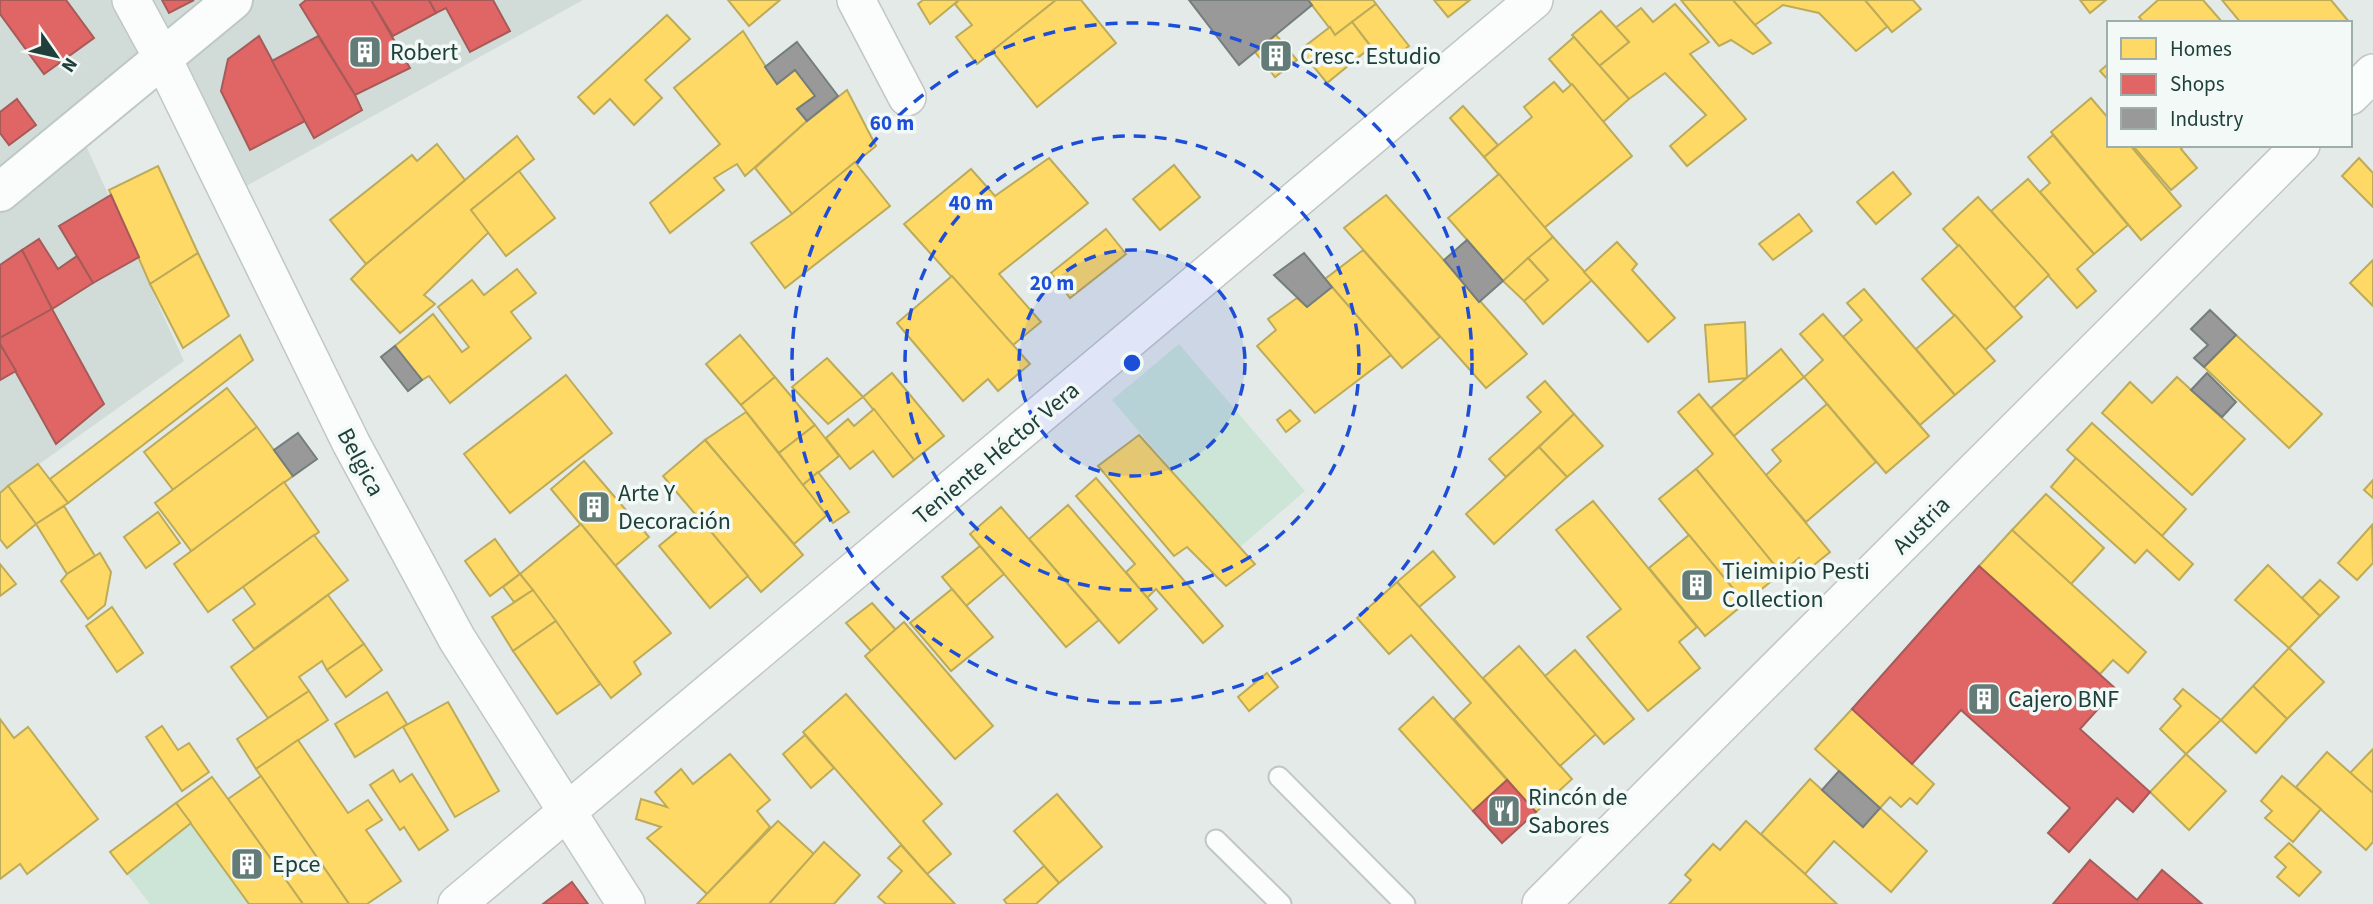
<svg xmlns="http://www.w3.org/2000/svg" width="2373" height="904" font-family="'Source Sans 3',sans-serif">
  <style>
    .built { fill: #d1dcd8 }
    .green { fill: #cce5d6 }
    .homes { fill: #ffd966; stroke: #bcab59; stroke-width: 2 }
    .shops { fill: #e06666; stroke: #a65b59; stroke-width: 2 }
    .industry { fill: #999; stroke: #747e7c; stroke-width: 2 }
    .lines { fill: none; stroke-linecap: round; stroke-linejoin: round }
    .service-casing { stroke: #c1c7c5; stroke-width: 23 }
    .minor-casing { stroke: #c1c7c5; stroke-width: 40 }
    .secondary-casing { stroke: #bfc8c5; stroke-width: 42 }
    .service { stroke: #fbfcfc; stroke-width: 19 }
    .minor { stroke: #fbfcfc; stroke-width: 37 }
    .secondary { stroke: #fbfcfc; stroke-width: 38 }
    .ring { fill: none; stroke: #1d4ed8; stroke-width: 3.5; stroke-dasharray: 12 9 }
    .labels { text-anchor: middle; stroke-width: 7; stroke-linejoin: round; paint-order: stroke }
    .poi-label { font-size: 24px; fill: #1f403a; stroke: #f2f9f6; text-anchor: start }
    .street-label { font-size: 24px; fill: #1f403a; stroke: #f2f9f6 }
    .centre { fill: #1d4ed8; stroke: #f2f9f6; stroke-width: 3.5 }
    .ring-label { font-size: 21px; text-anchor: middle; font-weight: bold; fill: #1d4ed8; stroke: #f2f9f6; stroke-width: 7; stroke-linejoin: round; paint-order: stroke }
  </style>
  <rect width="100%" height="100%" fill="#e4eae8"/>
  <!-- built -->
  <polygon class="built" points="0,0 583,0 230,195 162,58 78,128 184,361 0,492"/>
  <!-- green -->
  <g class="green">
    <polygon points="1179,344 1305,491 1239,548 1112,400"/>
    <polygon points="191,823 249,904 150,904 127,874"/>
  </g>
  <!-- homes -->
  <g class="homes">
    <polygon points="728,0 780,0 749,26"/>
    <polygon points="923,0 959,0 930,24 918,4"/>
    <polygon points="959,0 1056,0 977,64 956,37 972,25 955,4"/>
    <polygon points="1056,0 1081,0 1116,43 1037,107 992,51"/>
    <polygon points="1308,0 1373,0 1376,4 1335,35"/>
    <polygon points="1434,0 1470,0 1448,17"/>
    <polygon points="1681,0 1733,0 1771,43 1753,54 1731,40 1719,46"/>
    <polygon points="1733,0 1865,0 1888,26 1856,51 1819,13 1783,5 1755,25"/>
    <polygon points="1865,0 1913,0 1921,9 1892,32"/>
    <polygon points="2080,0 2106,0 2090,13"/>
    <polygon points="2158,0 2203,0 2223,23 2144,23 2139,17"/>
    <polygon points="2222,0 2331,0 2350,23 2241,23"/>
    <polygon points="1376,4 1409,46 1385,64 1352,22"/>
    <polygon points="1675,4 1709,42 1690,54 1746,119 1687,166 1670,146 1706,115 1665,73 1629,99 1599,66 1629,42 1615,28 1641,8 1653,22"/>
    <polygon points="1601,11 1629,42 1599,66 1572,35"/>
    <polygon points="667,15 690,39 645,80 662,98 634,125 610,99 594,114 578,97"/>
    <polygon points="1352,22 1371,47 1327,83 1300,50 1330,27 1335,35"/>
    <polygon points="743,31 777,84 795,70 815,96 797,109 807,121 745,176 737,164 714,178 724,190 670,233 650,203 720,144 674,88"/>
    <polygon points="1276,35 1297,60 1275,77 1255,52"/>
    <polygon points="1574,37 1629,99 1603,122 1549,59"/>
    <polygon points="2109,63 2109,81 2100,71"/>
    <polygon points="1554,82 1563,92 1572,84 1632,156 1544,228 1484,157 1532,117 1524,107"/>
    <polygon points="847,90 876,146 792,214 755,168 807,121"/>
    <polygon points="2091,98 2109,119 2109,145 2130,145 2181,206 2141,240 2051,132"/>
    <polygon points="1463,106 1498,145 1484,157 1450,118"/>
    <polygon points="2053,135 2128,225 2094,254 2040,192 2050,183 2028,157"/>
    <polygon points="517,136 534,159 471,210 489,232 424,295 435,304 400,333 351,279 366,264"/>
    <polygon points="437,144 465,180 366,264 330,220 412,155 417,161"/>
    <polygon points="2185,145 2181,149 2197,168 2171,190 2133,146"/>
    <polygon points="1049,158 1088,203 999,274 1041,322 1013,345 904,224 971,169 995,196"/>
    <polygon points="2359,158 2373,173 2373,207 2342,176"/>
    <polygon points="855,162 890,206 785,288 751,243 792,214"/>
    <polygon points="1174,165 1200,197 1160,230 1133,199"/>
    <polygon points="158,166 198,253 150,284 109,190"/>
    <polygon points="519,171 555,218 506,256 471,210"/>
    <polygon points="1893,172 1911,194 1876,224 1857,202"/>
    <polygon points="1499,174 1553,237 1503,281 1448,218"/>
    <polygon points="2028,179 2094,254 2077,269 2096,291 2077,308 1991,211"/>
    <polygon points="1386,195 1527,354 1486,388 1344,228"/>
    <polygon points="1978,197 2049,275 2014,308 1943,229"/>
    <polygon points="1799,214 1812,231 1773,260 1759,244"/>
    <polygon points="1106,229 1126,254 1070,298 1051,273"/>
    <polygon points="1553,237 1592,280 1543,324 1524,301 1548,280 1528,258"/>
    <polygon points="1617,242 1637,264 1632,270 1675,318 1648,342 1584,272"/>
    <polygon points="1959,245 2022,317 1985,350 1922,279"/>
    <polygon points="1363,250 1440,337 1402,368 1325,279"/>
    <polygon points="198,253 229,316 183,348 150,284"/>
    <polygon points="1528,258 1548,280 1524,301 1503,281"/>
    <polygon points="2373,260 2373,306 2350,283"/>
    <polygon points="517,269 536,293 511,312 531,338 450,403 429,376 422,380 395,346 433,314 462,352 469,347 438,307 472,280 484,295"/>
    <polygon points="952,276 1030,364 998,391 988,379 963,401 897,323"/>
    <polygon points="1332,287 1391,355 1315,413 1257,346 1276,330 1268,319 1297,298 1307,307"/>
    <polygon points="1864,289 1955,395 1920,425 1843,337 1862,320 1847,303"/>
    <polygon points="1823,314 1929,436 1886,473 1804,377 1823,360 1800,334"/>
    <polygon points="1955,315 1995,361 1955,395 1916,349"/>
    <polygon points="1745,322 1747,378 1709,382 1705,325"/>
    <polygon points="240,335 253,360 68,503 50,479"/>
    <polygon points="740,335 775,377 741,405 706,364"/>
    <polygon points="2236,335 2322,414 2289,448 2204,367"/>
    <polygon points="1781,349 1804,377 1734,436 1711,408"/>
    <polygon points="827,358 863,397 828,424 792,387"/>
    <polygon points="892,373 944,436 914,460 863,397"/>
    <polygon points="566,375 612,433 510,513 464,454"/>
    <polygon points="775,377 815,425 779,453 741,405"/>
    <polygon points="2177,377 2245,439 2192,495 2102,413 2130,382 2152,403"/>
    <polygon points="1545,381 1574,414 1506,477 1489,459 1541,412 1527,397"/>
    <polygon points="227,388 257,427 174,491 144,452"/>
    <polygon points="1699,394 1830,552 1809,569 1799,558 1781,573 1696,469 1713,454 1678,412"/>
    <polygon points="1827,404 1876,462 1806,522 1766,475 1781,461 1772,450"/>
    <polygon points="874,409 914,460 893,477 873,451 850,469 826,438 848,419 854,426"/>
    <polygon points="1290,410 1300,421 1286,432 1277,420"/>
    <polygon points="746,412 827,515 794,544 705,440"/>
    <polygon points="1574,414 1603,446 1567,477 1539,447"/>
    <polygon points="2092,423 2186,509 2162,536 2067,450"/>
    <polygon points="815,425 839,456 803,485 779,453"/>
    <polygon points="257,427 293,476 192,552 155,503"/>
    <polygon points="1139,435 1255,564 1226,586 1187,547 1174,556 1098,466"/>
    <polygon points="705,440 803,555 761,592 663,476"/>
    <polygon points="1539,447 1567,477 1494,544 1466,514"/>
    <polygon points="2076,458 2193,564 2179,580 2147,550 2135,563 2051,487"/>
    <polygon points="584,461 649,537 615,566 551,489"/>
    <polygon points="38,464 68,503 36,524 8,486"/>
    <polygon points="1696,469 1781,573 1745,603 1659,499"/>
    <polygon points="818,472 849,512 833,523 803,485"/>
    <polygon points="1096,478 1223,626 1203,643 1156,589 1147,598 1126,572 1135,564 1076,496"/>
    <polygon points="2373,480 2373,498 2364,490"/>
    <polygon points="284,482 319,532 208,612 174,564"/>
    <polygon points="8,486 36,524 7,548 0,539 0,493"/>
    <polygon points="2046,494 2104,548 2071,584 2012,530"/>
    <polygon points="1593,501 1697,627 1679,642 1700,668 1648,711 1587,637 1621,609 1556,530"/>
    <polygon points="1068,505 1157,609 1119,643 1029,539"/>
    <polygon points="64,506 95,556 67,574 36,524"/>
    <polygon points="1001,507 1099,620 1066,647 970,534"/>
    <polygon points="158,512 180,543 146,568 124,537"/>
    <polygon points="697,515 748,576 710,608 659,546"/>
    <polygon points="581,524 671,633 634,662 641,674 611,698 520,574"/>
    <polygon points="2372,525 2373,563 2357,580 2338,563"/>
    <polygon points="2012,530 2146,652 2128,673 2113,660 2100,674 1979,566"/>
    <polygon points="314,535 348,580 254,649 233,620 255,604 243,587"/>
    <polygon points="1689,535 1745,603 1705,636 1649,568"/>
    <polygon points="495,539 520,574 490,596 465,561"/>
    <polygon points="980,546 1004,574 966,606 942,577"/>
    <polygon points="1433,551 1455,577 1419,607 1397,582"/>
    <polygon points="100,553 111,572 105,605 88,619 61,581 67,574"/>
    <polygon points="0,564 16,584 0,596"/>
    <polygon points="2268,565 2320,616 2289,648 2235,600"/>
    <polygon points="520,574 533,590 514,602 503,587"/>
    <polygon points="2320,580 2339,597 2320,616 2302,598"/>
    <polygon points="1397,582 1572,779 1536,812 1454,719 1471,703 1411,635 1389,654 1357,618"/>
    <polygon points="952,589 993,637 951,671 910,623"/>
    <polygon points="533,590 556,621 513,651 492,617"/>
    <polygon points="328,595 364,644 327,670 322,661 299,677 309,691 268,718 231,667"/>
    <polygon points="872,603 896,630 871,651 846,623"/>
    <polygon points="112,607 143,653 117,672 86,626"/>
    <polygon points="556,621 600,684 557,714 513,651"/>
    <polygon points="904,622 993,726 955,759 865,656"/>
    <polygon points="364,644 382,670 346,697 327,670"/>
    <polygon points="1519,646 1596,734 1560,766 1483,678"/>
    <polygon points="2289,648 2324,682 2287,719 2253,686"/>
    <polygon points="1575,650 1634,719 1604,744 1545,676"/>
    <polygon points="1267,673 1278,687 1249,711 1238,697"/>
    <polygon points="2253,686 2287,719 2256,753 2221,720"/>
    <polygon points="2183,689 2221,720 2186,754 2160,729 2181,706 2174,699"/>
    <polygon points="309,691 328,720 256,769 237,739"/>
    <polygon points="387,692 407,724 355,757 335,724"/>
    <polygon points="846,694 942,804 923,821 951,854 927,874 803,732"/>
    <polygon points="1433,697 1507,780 1473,811 1399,729"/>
    <polygon points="448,702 499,791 455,817 403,727"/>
    <polygon points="1852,709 1934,784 1917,804 1910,798 1901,807 1890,797 1880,808 1815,749"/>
    <polygon points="0,719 14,738 28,727 98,819 27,874 20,864 0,879"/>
    <polygon points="162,726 178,750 189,743 209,772 182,791 146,737"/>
    <polygon points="805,735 834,768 811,788 783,754"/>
    <polygon points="298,740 348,813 368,800 382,820 366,830 401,881 367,904 349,904 256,769"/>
    <polygon points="2373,749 2373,793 2350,773"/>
    <polygon points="2327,752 2373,793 2373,842 2366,850 2296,787"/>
    <polygon points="730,754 770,800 757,811 770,827 707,894 647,838 661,827 636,819 641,799 667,807 655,792 681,769 693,784"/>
    <polygon points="2186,754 2226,791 2189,830 2150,792"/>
    <polygon points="393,770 400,782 412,774 448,830 419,850 404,827 400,830 370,785"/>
    <polygon points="261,776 349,904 303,904 228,799"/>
    <polygon points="2282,776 2321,809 2293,842 2265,818 2272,811 2261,801"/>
    <polygon points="212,777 228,799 303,904 249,904 176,803"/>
    <polygon points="1810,779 1863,827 1880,808 1927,851 1891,892 1834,841 1805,874 1761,834"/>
    <polygon points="1057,794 1102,847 1059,883 1014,831"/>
    <polygon points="176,803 191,823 127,874 110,852"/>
    <polygon points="778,821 814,854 769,904 697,904"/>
    <polygon points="1746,821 1805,874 1837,904 1669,904 1691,880 1685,875 1713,844 1720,850"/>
    <polygon points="824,842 860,875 834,904 769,904"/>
    <polygon points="2289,843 2321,872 2299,896 2277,877 2286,867 2275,857"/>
    <polygon points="901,845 927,874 955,904 886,904 878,897 902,871 888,858"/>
    <polygon points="1044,866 1059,883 1036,904 1007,904 1004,900"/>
  </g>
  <!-- shops -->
  <g class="shops">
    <polygon points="0,0 66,0 94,38 44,74 0,14"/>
    <polygon points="162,0 194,0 169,13"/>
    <polygon points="306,0 371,0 410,68 355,95 300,5"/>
    <polygon points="371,0 429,0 436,13 393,36"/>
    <polygon points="429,0 493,0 510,31 470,52 446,8 436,13"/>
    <polygon points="259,36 305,121 250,150 221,91 228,59"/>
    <polygon points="318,36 355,95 362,110 314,138 272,61"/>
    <polygon points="17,99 36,125 9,145 0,133 0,112"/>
    <polygon points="111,195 139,257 93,283 59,226"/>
    <polygon points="39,239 58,269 77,256 93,283 52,309 22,250"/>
    <polygon points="22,250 52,309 0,338 0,265"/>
    <polygon points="52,309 104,404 56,444 0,344 0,338"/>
    <polygon points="0,344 16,371 0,380"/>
    <polygon points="1979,566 2116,689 2080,729 2150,792 2133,812 2117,798 2069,852 2048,833 2070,808 1961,710 1912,764 1852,709"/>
    <polygon points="1507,780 1536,812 1502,843 1473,811"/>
    <polygon points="2090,860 2137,900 2162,870 2202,904 2053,904"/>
    <polygon points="572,882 588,904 543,904"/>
  </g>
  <!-- industry -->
  <g class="industry">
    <polygon points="1189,0 1308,0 1312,5 1239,65"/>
    <polygon points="797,42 838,96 807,121 797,109 815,96 795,70 777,84 765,67"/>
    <polygon points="1467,240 1503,281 1479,302 1444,260"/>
    <polygon points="1304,253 1332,287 1307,307 1274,275"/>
    <polygon points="2210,310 2236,335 2204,367 2194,358 2208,345 2191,329"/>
    <polygon points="395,346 422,380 408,391 381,357"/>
    <polygon points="2207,373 2236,402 2222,417 2191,390"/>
    <polygon points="298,433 317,459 293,476 274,450"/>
    <polygon points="1839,771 1880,808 1863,827 1822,790"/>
  </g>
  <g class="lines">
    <defs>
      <g id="service">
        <polyline points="1279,777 1405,904"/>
        <polyline points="1216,840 1281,904"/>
      </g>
      <g id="minor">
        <polyline points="131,0 162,57 351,443 457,639 626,904"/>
        <polyline points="856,0 907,97"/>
        <polyline points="2350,96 2373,73"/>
        <polyline points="457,904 1534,0"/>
        <polyline points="1541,904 2301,145"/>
      </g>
      <polyline id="secondary" points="0,192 233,0"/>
    </defs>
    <!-- service casing -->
    <use href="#service" class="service-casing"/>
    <!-- minor casing -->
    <use href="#minor" class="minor-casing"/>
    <!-- secondary casing -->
    <use href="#secondary" class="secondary-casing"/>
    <!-- service -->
    <use href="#service" class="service"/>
    <!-- minor -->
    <use href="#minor" class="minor"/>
    <!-- secondary -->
    <use href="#secondary" class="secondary"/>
  </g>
  <!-- distance rings -->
  <circle cx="1132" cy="363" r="113" fill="#1d4ed8" fill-opacity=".12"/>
  <g class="ring">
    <circle cx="1132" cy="363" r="113"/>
    <circle cx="1132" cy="363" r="227"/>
    <circle cx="1132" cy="363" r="340"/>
  </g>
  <!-- icons -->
  <defs>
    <symbol id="building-square" viewBox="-11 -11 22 22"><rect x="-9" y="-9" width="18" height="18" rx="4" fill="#647c77" stroke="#f2f9f6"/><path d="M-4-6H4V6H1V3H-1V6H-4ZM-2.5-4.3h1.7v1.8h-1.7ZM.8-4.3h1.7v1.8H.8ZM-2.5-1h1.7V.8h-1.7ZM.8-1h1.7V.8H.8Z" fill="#fff"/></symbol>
    <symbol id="restaurant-square" viewBox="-11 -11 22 22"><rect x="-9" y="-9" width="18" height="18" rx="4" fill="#647c77" stroke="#f2f9f6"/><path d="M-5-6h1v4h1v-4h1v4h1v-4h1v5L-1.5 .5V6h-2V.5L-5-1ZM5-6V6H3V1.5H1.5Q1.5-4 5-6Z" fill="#fff"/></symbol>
  </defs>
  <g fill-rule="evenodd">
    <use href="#building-square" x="346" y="33" width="38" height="38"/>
    <use href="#building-square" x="1257" y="37" width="38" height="38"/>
    <use href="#building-square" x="575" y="488" width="38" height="38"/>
    <use href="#building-square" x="1678" y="566" width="38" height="38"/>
    <use href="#building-square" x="1965" y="680" width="38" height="38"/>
    <use href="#restaurant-square" x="1485" y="792" width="38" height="38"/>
    <use href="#building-square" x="228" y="845" width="38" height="38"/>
  </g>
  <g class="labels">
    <!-- poi labels -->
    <g class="poi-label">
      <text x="390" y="60">Robert</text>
      <text x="1300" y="64">Cresc. Estudio</text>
      <text x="618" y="501">Arte Y<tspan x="618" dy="28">Decoración</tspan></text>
      <text x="1722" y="579">Tieimipio Pesti<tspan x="1722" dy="28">Collection</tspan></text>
      <text x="2008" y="707">Cajero BNF</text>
      <text x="1528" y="805">Rincón de<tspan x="1528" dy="28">Sabores</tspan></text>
      <text x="272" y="872">Epce</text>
    </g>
    <!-- street labels -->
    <g class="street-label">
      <text transform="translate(996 453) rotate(-40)" y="8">Teniente Héctor Vera</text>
      <text transform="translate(361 462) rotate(62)" y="8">Belgica</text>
      <text transform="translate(1921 525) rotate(-45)" y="8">Austria</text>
    </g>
  </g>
  <circle cx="1132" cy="363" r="10" class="centre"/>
  <g class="ring-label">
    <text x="892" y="130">60 m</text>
    <text x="971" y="210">40 m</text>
    <text x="1052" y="290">20 m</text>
  </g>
  <!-- legend -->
  <rect x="2107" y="21" width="245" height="126" fill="#f2f9f6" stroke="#9eafab" stroke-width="2"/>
  <rect x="2121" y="38" width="35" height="21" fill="#ffd966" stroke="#9eafab" stroke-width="2"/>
  <text x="2170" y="56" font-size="21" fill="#1f403a">Homes</text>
  <rect x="2121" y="74" width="35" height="21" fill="#e06666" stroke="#9eafab" stroke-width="2"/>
  <text x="2170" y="91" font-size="21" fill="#1f403a">Shops</text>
  <rect x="2121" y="108" width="35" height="21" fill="#999999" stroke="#9eafab" stroke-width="2"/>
  <text x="2170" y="126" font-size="21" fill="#1f403a">Industry</text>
  <!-- north arrow -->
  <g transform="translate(56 56) rotate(124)" stroke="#f2f9f6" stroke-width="5" paint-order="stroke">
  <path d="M0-5L12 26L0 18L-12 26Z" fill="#1f403a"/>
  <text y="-10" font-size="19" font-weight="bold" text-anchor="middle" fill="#1f403a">N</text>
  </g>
</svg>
